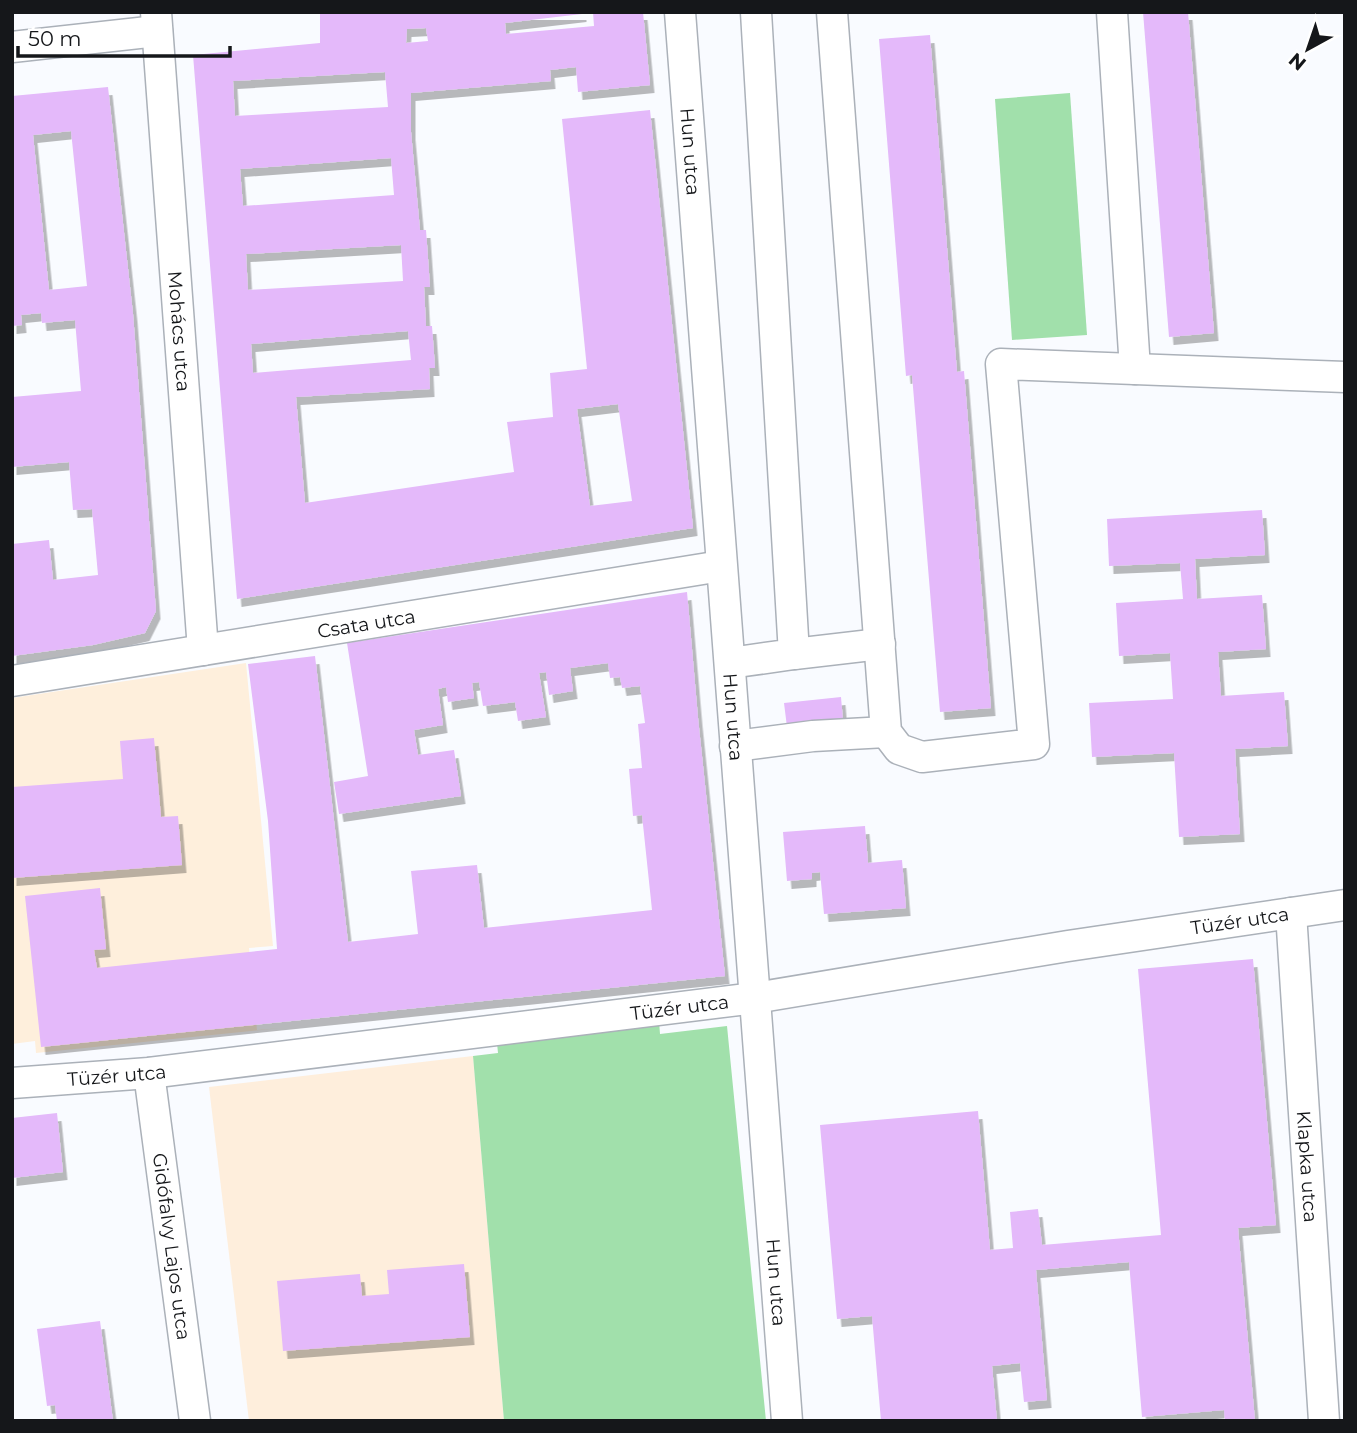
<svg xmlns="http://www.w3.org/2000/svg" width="1357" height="1433" font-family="Montserrat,sans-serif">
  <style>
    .commercial { fill: #feefdc }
    .education { fill: #feeedc }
    .green { fill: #a1e0ab }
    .building { fill: #e4b9fa; fill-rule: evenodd; filter: url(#shadow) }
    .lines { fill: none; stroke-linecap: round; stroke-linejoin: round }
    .minor-casing { stroke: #abb1b9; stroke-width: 33 }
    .minor { stroke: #fff; stroke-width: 30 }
    .labels { text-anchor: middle; stroke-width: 5; stroke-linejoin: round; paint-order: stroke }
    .street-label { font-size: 19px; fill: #15171a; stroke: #fff }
  </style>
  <defs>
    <filter id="shadow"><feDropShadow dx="4.5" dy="8" stdDeviation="0" flood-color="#0004"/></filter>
  </defs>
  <rect width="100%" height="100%" fill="#f9fbff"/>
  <!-- commercial -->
  <polygon class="commercial" points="246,663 273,946 249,948 257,1030 281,1028 36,1053 35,1041 12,1044 12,698"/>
  <!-- education -->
  <polygon class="education" points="473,1056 504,1421 249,1421 209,1087"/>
  <!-- green -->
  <g class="green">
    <polygon points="1070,93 1087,335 1012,340 995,99"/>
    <polygon points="659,1021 660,1034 727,1026 766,1421 504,1421 473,1056 498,1053 497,1043"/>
  </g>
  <!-- building -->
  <g class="building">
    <path d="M320,12H582V14L505,23L506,34L594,26L593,12H643L650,85L578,92L576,67L550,70L551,81L411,93V132L420,230H426L430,287H424L426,326H432L435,368H429L430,389L296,397L305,503L514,472L507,422L553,417L550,373L587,369L562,119L650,110L693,528L237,599L193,55L320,43ZM426,28L428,41L406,43L407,29ZM385,72L388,107L235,116L233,81ZM391,158L394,195L243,206L240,169ZM401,245L403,281L248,290L246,254ZM408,331L411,360L253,373L251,344ZM618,404L632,501L590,506L577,409Z"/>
    <polygon points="1143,12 1188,12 1214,333 1169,337"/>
    <polygon points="930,35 957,372 964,371 991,708 940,712 912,375 906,376 879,39"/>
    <path d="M108,87L133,314L156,611L145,633L93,645L12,656V544L49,540L53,580L98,575L92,509L73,510L69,462L12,467V397L81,391L75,320L42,323L41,313L21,315L22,325L12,326V96ZM71,131L87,286L49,290L33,135Z"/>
    <polygon points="1262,510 1265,555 1195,559 1197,599 1262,595 1266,649 1218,652 1221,696 1284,692 1288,746 1235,749 1240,834 1179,837 1174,753 1092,757 1089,703 1173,699 1170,653 1119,656 1116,603 1183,599 1180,563 1109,566 1107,519"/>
    <polygon points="687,592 698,718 725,976 41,1047 25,896 100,888 106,949 94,950 97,968 277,949 268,821 248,664 315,656 348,942 418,934 411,871 477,865 484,928 652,910 642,815 633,816 629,769 642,768 638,724 645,723 640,686 622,688 620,677 610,678 608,663 570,668 573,691 549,695 546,672 539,673 546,717 518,721 515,702 483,706 479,682 472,683 474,698 448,702 446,687 438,689 443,725 414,730 418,755 454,750 461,796 339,814 334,782 368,776 347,643"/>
    <polygon points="841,697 843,721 787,727 784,703"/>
    <polygon points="154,738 161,817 178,816 182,865 12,878 12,787 123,779 120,741"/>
    <polygon points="865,826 868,863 902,860 906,908 824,914 820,872 812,873 812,879 787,881 783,832"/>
    <polygon points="1253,959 1276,1225 1238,1228 1255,1421 1225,1421 1224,1410 1142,1417 1129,1262 1036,1270 1047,1400 1024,1402 1020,1363 992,1366 997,1421 881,1421 872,1316 837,1319 820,1125 978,1111 990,1250 1013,1248 1010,1212 1038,1209 1042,1245 1161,1235 1138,969"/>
    <polygon points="57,1113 63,1172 12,1178 12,1118"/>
    <polygon points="464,1264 470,1337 283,1351 277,1281 360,1274 362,1296 389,1294 387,1270"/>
    <polygon points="100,1321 113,1421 57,1421 55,1405 47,1406 37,1329"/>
  </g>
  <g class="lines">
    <defs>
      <g id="minor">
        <path id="s1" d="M156,12L203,650"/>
        <path id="s2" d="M680,12L787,1421"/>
        <polyline points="832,12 886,732 899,749 922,757 1034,744 1001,364 1345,377"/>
        <polyline points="1112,12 1135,369"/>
        <polyline points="12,47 157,31"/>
        <polyline points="794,654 880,644"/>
        <polyline points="730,663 794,654 756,12"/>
        <path id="s3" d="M12,681L721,566"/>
        <polyline points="735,746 813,736 886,732"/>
        <path id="s4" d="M1291,913L1324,1421"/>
        <path id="s5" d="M149,1073L195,1421"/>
        <path id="s6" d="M12,1083L149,1073L755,998L1068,946L1345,905"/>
      </g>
    </defs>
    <!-- minor casing -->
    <use href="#minor" class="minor-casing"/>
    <!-- minor -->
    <use href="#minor" class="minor"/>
  </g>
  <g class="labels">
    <!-- street labels -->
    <g class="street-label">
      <text dy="7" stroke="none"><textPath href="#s2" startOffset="140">Hun utca</textPath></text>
      <text dy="7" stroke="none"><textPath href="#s1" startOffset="320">Mohács utca</textPath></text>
      <text dy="7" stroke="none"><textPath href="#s3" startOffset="359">Csata utca</textPath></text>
      <text dy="7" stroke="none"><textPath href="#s2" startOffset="707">Hun utca</textPath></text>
      <text dy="7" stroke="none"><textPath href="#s6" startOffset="1239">Tüzér utca</textPath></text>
      <text dy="7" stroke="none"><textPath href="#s6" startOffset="672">Tüzér utca</textPath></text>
      <text dy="7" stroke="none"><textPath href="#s6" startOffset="105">Tüzér utca</textPath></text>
      <text dy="7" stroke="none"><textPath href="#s4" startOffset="254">Klapka utca</textPath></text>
      <text dy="7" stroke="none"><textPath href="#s5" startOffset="175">Gidófalvy Lajos utca</textPath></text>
      <text dy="7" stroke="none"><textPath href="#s2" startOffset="1274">Hun utca</textPath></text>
    </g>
  </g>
  <!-- border -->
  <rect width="1357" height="1433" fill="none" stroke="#15171a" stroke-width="28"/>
  <!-- north arrow -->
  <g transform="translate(1308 49) rotate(220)" stroke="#ffffff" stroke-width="5" paint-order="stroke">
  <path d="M0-5L12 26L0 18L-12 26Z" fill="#15171a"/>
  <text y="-10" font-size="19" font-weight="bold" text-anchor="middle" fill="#15171a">N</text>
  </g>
  <!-- scale -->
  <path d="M18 46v10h212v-10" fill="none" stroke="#15171a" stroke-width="3.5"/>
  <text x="28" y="46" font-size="21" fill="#15171a" stroke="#ffffff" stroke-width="5" paint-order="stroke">50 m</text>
</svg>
